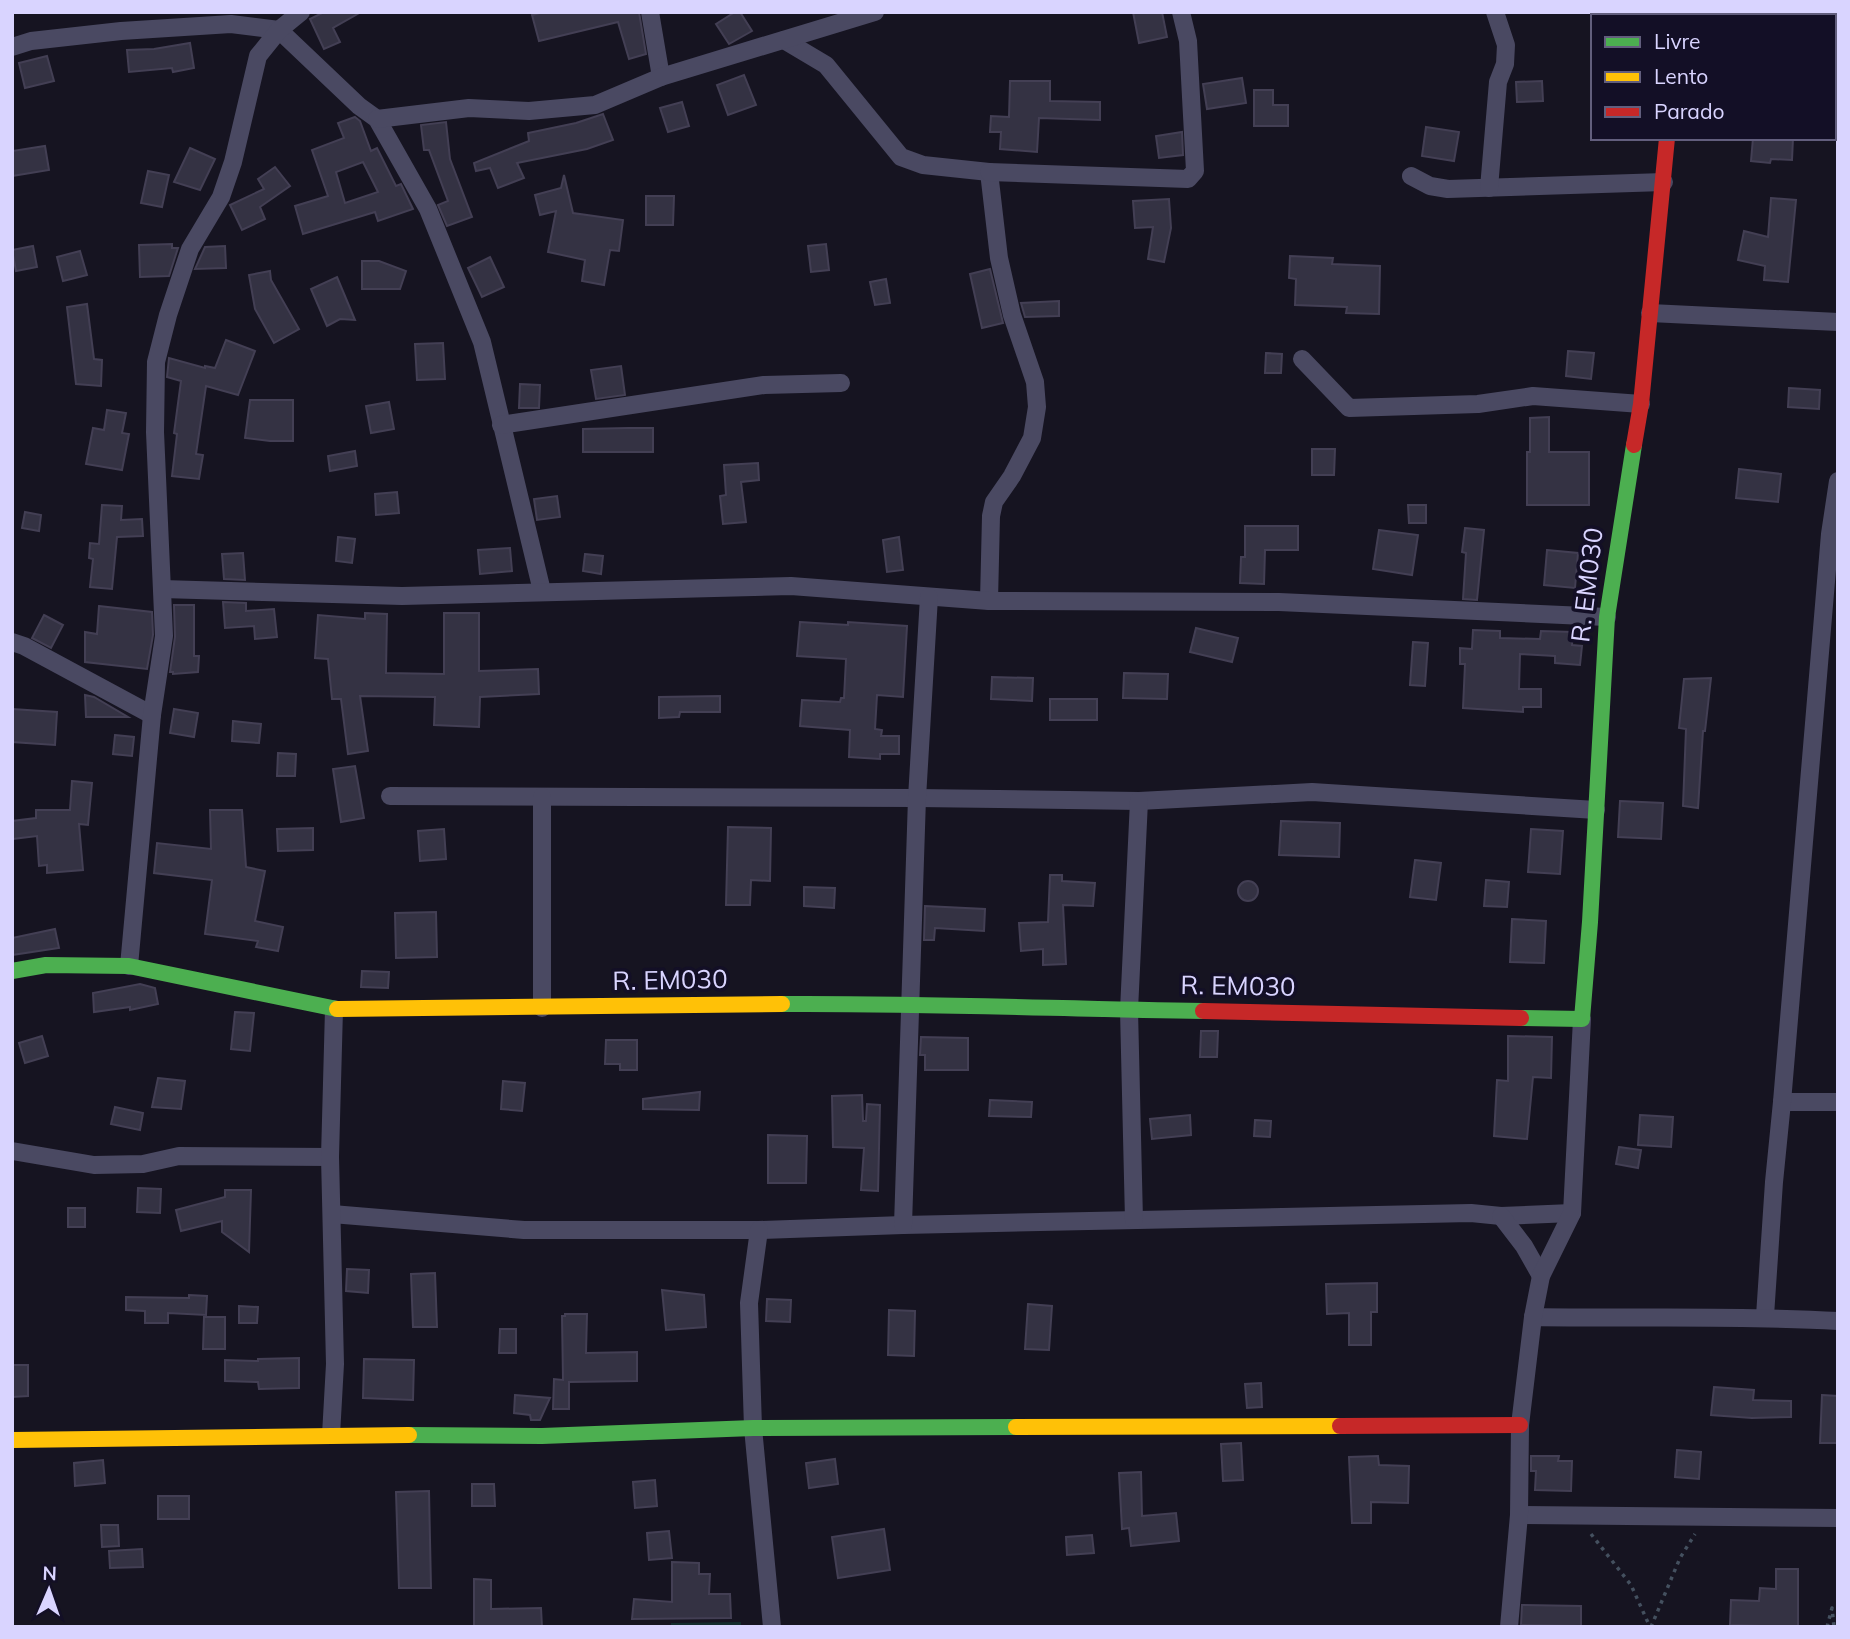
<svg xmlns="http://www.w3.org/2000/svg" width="1850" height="1639" font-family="Mulish,sans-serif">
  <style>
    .green { fill: #132c2d }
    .building { fill: #343243; stroke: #433f54; stroke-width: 2; fill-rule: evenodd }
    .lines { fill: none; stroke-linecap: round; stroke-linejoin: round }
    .path { stroke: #44505f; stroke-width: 3.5; stroke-dasharray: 3.5 5; stroke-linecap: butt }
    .street { stroke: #4a4962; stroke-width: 18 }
    .fast { stroke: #4caf50; stroke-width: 16 }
    .slow { stroke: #ffc107; stroke-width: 16 }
    .jam { stroke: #c62828; stroke-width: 16 }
    .labels { text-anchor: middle; stroke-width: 7; stroke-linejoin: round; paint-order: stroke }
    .street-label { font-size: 26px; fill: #d9d4ff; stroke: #130f26 }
  </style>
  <rect width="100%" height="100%" fill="#161421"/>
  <!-- green -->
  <polygon class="green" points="741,1622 741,1627 671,1627 671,1623"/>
  <!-- building -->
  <g class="building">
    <polygon points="324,12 361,12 333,28 340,42 324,49 310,19"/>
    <polygon points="544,12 639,12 646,54 629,59 618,22 539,41 532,15"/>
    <polygon points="735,12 740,12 752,31 729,44 716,24"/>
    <polygon points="1133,12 1162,12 1167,37 1139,43"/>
    <polygon points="190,43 194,68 173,72 172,68 129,72 127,50 154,49"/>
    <polygon points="47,56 54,81 25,88 19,63"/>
    <polygon points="744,75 756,105 728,115 717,85"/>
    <polygon points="1242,78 1246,103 1207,109 1203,84"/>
    <polygon points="1010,81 1050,81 1050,101 1100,102 1100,120 1039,118 1037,152 1000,149 1001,132 990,132 991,116 1009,117"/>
    <polygon points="1542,81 1543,101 1517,102 1516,82"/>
    <polygon points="1254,90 1273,90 1273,105 1288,105 1288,126 1254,126"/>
    <polygon points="682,102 689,126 668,132 660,108"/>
    <polygon points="603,114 613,140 587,149 517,163 524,178 498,188 490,168 476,171 474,163 529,141 528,133 576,123"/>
    <path d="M355,117L360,121L371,151L377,148L396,186L401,184L413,209L378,221L375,212L303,234L295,206L328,196L312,150L344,138L338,123ZM363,162L378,192L345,203L336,172Z"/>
    <polygon points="446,122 450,159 472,217 447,226 438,205 448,201 429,150 424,150 421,125"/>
    <polygon points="1426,127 1459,132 1454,161 1422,156"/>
    <polygon points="1182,132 1183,155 1159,158 1156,136"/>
    <polygon points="1753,138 1793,138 1792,160 1771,159 1770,163 1751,161"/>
    <polygon points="45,146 49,170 12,176 12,151"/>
    <polygon points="190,148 215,159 200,190 174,182"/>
    <polygon points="275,167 290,186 260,207 265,219 242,230 230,205 264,189 258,179"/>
    <polygon points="148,171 169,175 162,207 141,203"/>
    <polygon points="564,175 573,213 623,220 619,251 610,250 604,285 582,281 585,260 548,252 556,211 540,215 535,195 561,188"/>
    <polygon points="646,196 674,196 673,225 646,225"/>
    <polygon points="1771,198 1796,200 1788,282 1764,280 1765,266 1738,260 1744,231 1768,237"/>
    <polygon points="1169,199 1171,228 1164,262 1148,259 1153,227 1135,228 1133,201"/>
    <polygon points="172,244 172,248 178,248 169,276 140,277 139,245"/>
    <polygon points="826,244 829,270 811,272 808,246"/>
    <polygon points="33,246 37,267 16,271 12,250"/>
    <polygon points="225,246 226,268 195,269 205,247"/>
    <polygon points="80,251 87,275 63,281 57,257"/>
    <polygon points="1290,256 1333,258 1332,264 1380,266 1379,314 1346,313 1347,307 1295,305 1296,279 1289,278"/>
    <polygon points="490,257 504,287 482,297 468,268"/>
    <polygon points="362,261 379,261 406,271 400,289 362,289"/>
    <polygon points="990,269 1003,323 982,328 970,274"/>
    <polygon points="270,271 271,280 299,329 274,343 255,309 249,275"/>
    <polygon points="337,277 355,320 340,319 327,326 311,289"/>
    <polygon points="886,279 890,303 875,305 870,282"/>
    <polygon points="1059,301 1059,316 1025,317 1021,303"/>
    <polygon points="87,304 94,359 102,360 101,386 76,384 67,307"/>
    <polygon points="226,340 255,351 238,395 206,386 196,454 203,455 199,479 172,476 177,434 174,433 181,381 167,377 169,358 205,368 205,366 215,368"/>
    <polygon points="443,343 445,379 417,380 415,344"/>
    <polygon points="1568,351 1594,353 1591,379 1566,376"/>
    <polygon points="1266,353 1282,354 1281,373 1265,373"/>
    <polygon points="621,366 625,395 596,399 591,370"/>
    <polygon points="520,384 540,385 539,408 519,408"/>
    <polygon points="1789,388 1820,390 1819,409 1788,407"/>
    <polygon points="250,400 293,400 293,441 270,441 245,438"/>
    <polygon points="389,402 394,429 371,433 366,406"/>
    <polygon points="107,410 126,413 122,433 129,434 122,470 86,464 93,428 104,430"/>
    <polygon points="1549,417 1549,452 1589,452 1589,505 1527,505 1527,452 1530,452 1530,418"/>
    <polygon points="628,428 653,428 653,452 583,452 583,429"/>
    <polygon points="1312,449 1335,449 1334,475 1312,475"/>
    <polygon points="355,451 357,466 330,471 328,456"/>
    <polygon points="758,463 759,480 741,482 746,522 723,524 720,496 726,495 724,465"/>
    <polygon points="1739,469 1781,474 1778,502 1736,498"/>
    <polygon points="397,492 399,513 376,515 375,494"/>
    <polygon points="557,496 560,517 537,520 534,499"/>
    <polygon points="102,505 122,506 121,520 142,519 143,536 117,537 112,589 90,587 93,559 89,558 90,543 99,544"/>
    <polygon points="1408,505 1426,505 1426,523 1409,523"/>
    <polygon points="25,512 41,515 39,531 22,528"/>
    <polygon points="1245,526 1298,526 1298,550 1265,550 1264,584 1240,583 1241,557 1245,557"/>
    <polygon points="1465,528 1484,530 1477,600 1463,599 1466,553 1462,552"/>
    <polygon points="1379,530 1418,535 1412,575 1373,569"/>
    <polygon points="338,537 355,539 352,563 336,561"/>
    <polygon points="899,537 903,570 887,572 883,540"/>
    <polygon points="510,548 512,571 480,574 478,550"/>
    <polygon points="1547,550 1578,553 1575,588 1544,585"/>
    <polygon points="243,553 245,580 224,579 222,554"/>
    <polygon points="585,554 603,556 601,574 583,571"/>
    <polygon points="223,602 246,603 246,611 274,609 277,637 255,639 254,626 225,628"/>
    <polygon points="174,605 194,605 194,656 199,656 198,672 173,674 173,672 170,672 175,637"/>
    <polygon points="99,606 152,612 153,635 147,669 85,662 85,632 97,634"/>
    <polygon points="365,613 387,614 386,673 444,674 444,613 479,613 479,671 538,669 539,694 480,697 479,727 434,725 435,697 360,696 368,751 348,754 341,699 332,699 328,659 315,658 318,615 365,619"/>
    <polygon points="44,615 63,625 51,648 32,638"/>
    <polygon points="800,622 848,625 848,622 907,626 903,697 877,695 875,729 882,730 881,736 899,736 899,754 880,754 880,759 849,757 850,730 800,726 802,700 840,702 841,698 844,698 846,659 797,656"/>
    <polygon points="1196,628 1238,638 1232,662 1190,652"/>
    <polygon points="1473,630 1500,631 1500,638 1540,639 1541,631 1573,632 1572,645 1582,646 1580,665 1555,663 1555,656 1520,654 1519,689 1541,689 1541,707 1523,707 1523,712 1463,708 1465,664 1460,664 1460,648 1472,649"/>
    <polygon points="1413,642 1428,643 1425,686 1410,685"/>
    <polygon points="1124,673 1168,674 1167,699 1123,698"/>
    <polygon points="992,677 1033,678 1032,701 991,699"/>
    <polygon points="1711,678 1705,731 1703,731 1698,808 1683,806 1686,729 1679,728 1684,679"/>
    <polygon points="85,695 94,697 128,717 86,717"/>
    <polygon points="720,696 720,712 680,712 679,717 659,718 659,697"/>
    <rect x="1050" y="699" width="47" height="21"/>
    <polygon points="12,709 57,712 55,745 12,742"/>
    <polygon points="174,709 198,713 194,737 170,733"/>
    <polygon points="233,721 261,724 259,743 232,741"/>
    <polygon points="115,735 134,737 132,756 113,754"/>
    <polygon points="278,753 296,754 295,776 277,776"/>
    <polygon points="355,766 364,818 341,822 333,769"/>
    <polygon points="72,781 92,783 88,825 79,824 83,870 47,873 47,865 39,866 37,836 12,839 12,821 36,818 36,810 70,810"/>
    <polygon points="1620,801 1663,803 1661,839 1618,837"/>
    <polygon points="210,810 242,810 246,867 265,871 255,921 283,927 278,951 256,947 258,941 205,934 212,880 154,873 157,843 211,849"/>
    <polygon points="1281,821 1340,823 1339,857 1279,855"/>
    <polygon points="728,827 771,828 770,881 751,880 750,905 726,905"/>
    <polygon points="313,828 313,850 278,851 277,829"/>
    <polygon points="444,829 446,859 420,861 418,831"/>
    <polygon points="1531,829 1563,831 1560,874 1528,872"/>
    <polygon points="1415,860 1441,863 1436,900 1410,897"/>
    <polygon points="1050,875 1062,875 1062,881 1095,883 1093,906 1063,905 1066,964 1043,965 1043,949 1021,951 1019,923 1048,922"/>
    <polygon points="1486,880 1509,882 1507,907 1484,906"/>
    <circle cx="1248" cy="891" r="10"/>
    <polygon points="804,887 835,888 834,908 804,906"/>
    <polygon points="925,906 985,909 984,931 935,928 934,940 924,940"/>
    <polygon points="436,912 437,957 396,958 395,913"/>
    <polygon points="1512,919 1546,921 1544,963 1510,962"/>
    <polygon points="55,929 59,948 12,955 12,938"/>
    <polygon points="362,971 389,972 388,988 361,987"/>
    <polygon points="140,984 155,988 158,1004 130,1010 130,1007 94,1012 93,993"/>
    <polygon points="235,1012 254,1013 250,1051 231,1049"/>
    <polygon points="1201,1031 1218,1031 1217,1057 1200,1057"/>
    <polygon points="42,1036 48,1056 25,1063 19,1043"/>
    <polygon points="1508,1036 1552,1037 1551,1078 1533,1077 1527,1139 1494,1136 1497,1080 1508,1081"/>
    <polygon points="921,1037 968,1038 968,1070 925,1070 925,1055 920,1055"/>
    <polygon points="606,1040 637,1040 637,1070 620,1070 620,1064 605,1064"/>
    <polygon points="158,1078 185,1081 181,1109 152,1107"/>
    <polygon points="503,1081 525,1083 522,1111 501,1109"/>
    <polygon points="700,1092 699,1110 643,1109 643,1099"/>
    <polygon points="862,1095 863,1121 866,1121 867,1104 880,1105 878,1191 861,1190 864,1148 833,1147 832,1096"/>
    <polygon points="990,1100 1032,1102 1031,1117 989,1116"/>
    <polygon points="115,1107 143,1113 140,1130 111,1124"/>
    <polygon points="1190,1115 1191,1135 1152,1139 1150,1119"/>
    <polygon points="1640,1115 1673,1117 1671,1147 1638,1145"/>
    <polygon points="1255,1120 1271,1121 1270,1137 1254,1136"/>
    <polygon points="768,1135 807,1136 806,1183 768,1183"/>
    <polygon points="1619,1147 1641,1150 1638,1168 1616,1164"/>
    <polygon points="138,1188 161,1189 160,1213 137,1212"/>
    <polygon points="225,1190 251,1190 249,1252 222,1232 222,1221 181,1231 176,1210 225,1197"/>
    <rect x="68" y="1208" width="17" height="19"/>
    <polygon points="347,1269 369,1270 368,1293 346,1291"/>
    <polygon points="435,1273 437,1327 413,1327 411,1274"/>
    <polygon points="1377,1283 1377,1312 1371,1312 1371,1345 1349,1345 1349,1313 1327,1314 1326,1284"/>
    <polygon points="662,1290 704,1295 706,1327 666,1330"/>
    <polygon points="189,1295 207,1296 206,1315 168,1313 168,1323 145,1323 145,1311 126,1310 126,1297 189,1298"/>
    <polygon points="767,1299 791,1300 790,1322 766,1321"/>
    <polygon points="1028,1304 1052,1306 1049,1350 1025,1349"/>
    <polygon points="239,1306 258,1307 257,1323 239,1323"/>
    <polygon points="889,1310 915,1311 914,1356 888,1355"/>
    <polygon points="565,1314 587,1314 586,1353 637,1352 637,1381 569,1382 569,1409 553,1409 554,1379 563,1380 562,1316 565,1316"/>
    <polygon points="204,1317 225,1317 225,1349 203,1349"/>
    <polygon points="500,1329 516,1329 516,1353 499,1353"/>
    <polygon points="299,1358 299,1388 259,1389 258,1382 225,1381 225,1360 258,1361 258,1359"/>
    <polygon points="364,1359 414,1360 413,1400 363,1398"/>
    <polygon points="12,1365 28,1365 28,1396 12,1397"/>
    <polygon points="1261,1383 1262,1407 1247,1408 1245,1384"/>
    <polygon points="1714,1387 1754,1390 1753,1400 1791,1401 1791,1417 1752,1418 1711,1415"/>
    <polygon points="515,1395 550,1398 540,1420 531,1420 530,1415 514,1413"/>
    <polygon points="1822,1395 1838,1396 1838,1443 1820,1443"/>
    <polygon points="1241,1443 1243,1480 1223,1481 1221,1444"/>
    <polygon points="1677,1450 1701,1452 1699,1479 1675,1477"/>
    <polygon points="1378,1456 1379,1465 1409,1466 1408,1503 1371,1502 1371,1523 1352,1523 1349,1457"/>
    <polygon points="1531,1456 1559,1456 1558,1461 1572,1461 1571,1491 1535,1490 1536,1471 1531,1471"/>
    <polygon points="835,1459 838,1484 809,1488 806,1463"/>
    <polygon points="103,1460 105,1483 75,1486 74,1463"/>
    <polygon points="1141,1472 1142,1516 1176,1513 1179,1541 1131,1546 1129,1528 1122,1529 1119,1473"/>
    <polygon points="655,1480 657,1506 635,1508 633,1482"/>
    <polygon points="472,1484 494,1484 495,1506 472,1506"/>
    <polygon points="429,1491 431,1588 399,1588 396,1492"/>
    <rect x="158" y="1496" width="31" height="23"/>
    <polygon points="101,1525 118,1525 119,1546 102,1547"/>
    <polygon points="884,1529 890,1570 838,1578 832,1537"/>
    <polygon points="669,1531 672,1558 649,1560 647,1533"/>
    <polygon points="1092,1535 1094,1553 1067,1555 1066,1537"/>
    <polygon points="142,1549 143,1567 110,1568 109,1551"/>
    <polygon points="672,1562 699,1563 699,1574 710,1574 709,1594 730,1594 731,1618 632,1619 634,1599 672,1602"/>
    <polygon points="1776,1569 1798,1569 1798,1627 1730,1625 1731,1600 1759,1601 1760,1588 1776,1589"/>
    <polygon points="474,1579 491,1580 491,1609 541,1608 542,1627 474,1627"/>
    <polygon points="1522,1605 1581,1606 1581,1626 1521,1625"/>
  </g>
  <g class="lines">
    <!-- path -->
    <g class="path">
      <polyline points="1591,1534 1631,1585 1650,1627"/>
      <polyline points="1651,1627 1680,1558 1695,1534"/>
      <polyline points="1827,1627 1832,1608 1834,1627"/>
    </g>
    <!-- street -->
    <g class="street">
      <polyline points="650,12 661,77"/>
      <polyline points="1677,16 1678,12"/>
      <polyline points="784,40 826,65 901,157 923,165 989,172 999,258 1012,315 1035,382 1037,407 1032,438 1012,476 994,502 991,516 989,601"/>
      <polyline points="12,47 31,41 121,31 231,24 279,30 359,106 377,119 428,209 482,342 542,591"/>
      <polyline points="377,119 469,108 529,111 595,105 661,77 875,12"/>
      <polyline points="989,172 1188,179 1195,171 1188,41 1181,12"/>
      <polyline points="1411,176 1430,186 1448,189 1664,182"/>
      <polyline points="1489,188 1498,82 1505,64 1506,45 1495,12"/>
      <polyline points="1650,313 1838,322"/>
      <polyline points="1302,359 1349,408 1478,404 1533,396 1641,404"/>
      <polyline points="501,425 764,385 841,383"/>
      <polyline points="162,589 402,596 791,586 989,601 1279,602 1607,617"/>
      <polyline points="12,642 24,646 152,715"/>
      <polyline points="390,796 917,798 1139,801 1312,792 1596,810"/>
      <polyline points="129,966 152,715 164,636 155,432 156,362 168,315 190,249 221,197 233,162 258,56 279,30 301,12"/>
      <polyline points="542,1008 542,797"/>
      <polyline points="1782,1102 1838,1102"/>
      <polyline points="12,1151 94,1165 143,1164 179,1156 330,1157"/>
      <polyline points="332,1214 524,1230 759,1230 903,1225 1471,1213 1501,1216 1572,1213"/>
      <polyline points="1501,1216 1524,1246 1541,1276"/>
      <polyline points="1134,1220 1129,1010 1139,801"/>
      <polyline points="903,1225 917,798 929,597"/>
      <polyline points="759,1230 749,1303 753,1428 772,1627"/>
      <polyline points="1765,1316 1774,1182 1782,1102 1830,534 1838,481"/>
      <path d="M1533,1317C1635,1319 1736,1315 1838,1321"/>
      <polyline points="331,1435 335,1364 330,1157 334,1009"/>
      <polyline points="1519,1515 1838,1518"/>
      <polyline points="1509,1627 1519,1515 1520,1425 1533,1317 1541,1276 1572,1213 1582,1019"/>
    </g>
    <!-- fast -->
    <g class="fast">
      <polyline points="12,971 46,965 129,966 337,1009"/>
      <path d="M782,1004C922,1003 1063,1009 1203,1011"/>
      <polyline points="1521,1018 1582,1019 1590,922 1607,617 1634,445"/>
      <polyline points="409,1435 542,1436 753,1428 1016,1427"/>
    </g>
    <!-- slow -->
    <g class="slow">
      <polyline points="337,1009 782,1004"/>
      <polyline points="1016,1427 1340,1426"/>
      <polyline points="12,1440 409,1435"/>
    </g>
    <!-- jam -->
    <g class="jam">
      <polyline points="1634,445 1641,404 1667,138"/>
      <polyline points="1203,1011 1521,1018"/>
      <polyline points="1340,1426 1520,1425"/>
    </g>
  </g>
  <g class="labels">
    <!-- street labels -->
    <g class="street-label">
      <text transform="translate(1587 585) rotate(-83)" y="9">R. EM030</text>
      <text transform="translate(670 980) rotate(-1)" y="9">R. EM030</text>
      <text transform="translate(1238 986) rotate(1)" y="9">R. EM030</text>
    </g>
  </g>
  <!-- border -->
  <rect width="1850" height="1639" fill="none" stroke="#d9d4ff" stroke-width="28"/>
  <!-- legend -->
  <rect x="1591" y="14" width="245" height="126" fill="#130f26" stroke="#625e7d" stroke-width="2"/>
  <rect x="1605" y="37" width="35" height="10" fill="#4caf50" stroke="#625e7d" stroke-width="2"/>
  <text x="1654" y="49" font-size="21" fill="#d9d4ff">Livre</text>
  <rect x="1605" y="72" width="35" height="10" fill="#ffc107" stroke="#625e7d" stroke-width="2"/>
  <text x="1654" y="84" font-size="21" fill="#d9d4ff">Lento</text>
  <rect x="1605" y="107" width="35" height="10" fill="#c62828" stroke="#625e7d" stroke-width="2"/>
  <text x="1654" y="119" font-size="21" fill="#d9d4ff">Parado</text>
  <!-- north arrow -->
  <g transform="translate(49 1590) rotate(2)" stroke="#130f26" stroke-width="5" paint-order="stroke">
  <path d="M0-5L12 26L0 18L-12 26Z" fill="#d9d4ff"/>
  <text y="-10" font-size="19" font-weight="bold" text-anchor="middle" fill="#d9d4ff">N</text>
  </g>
</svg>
